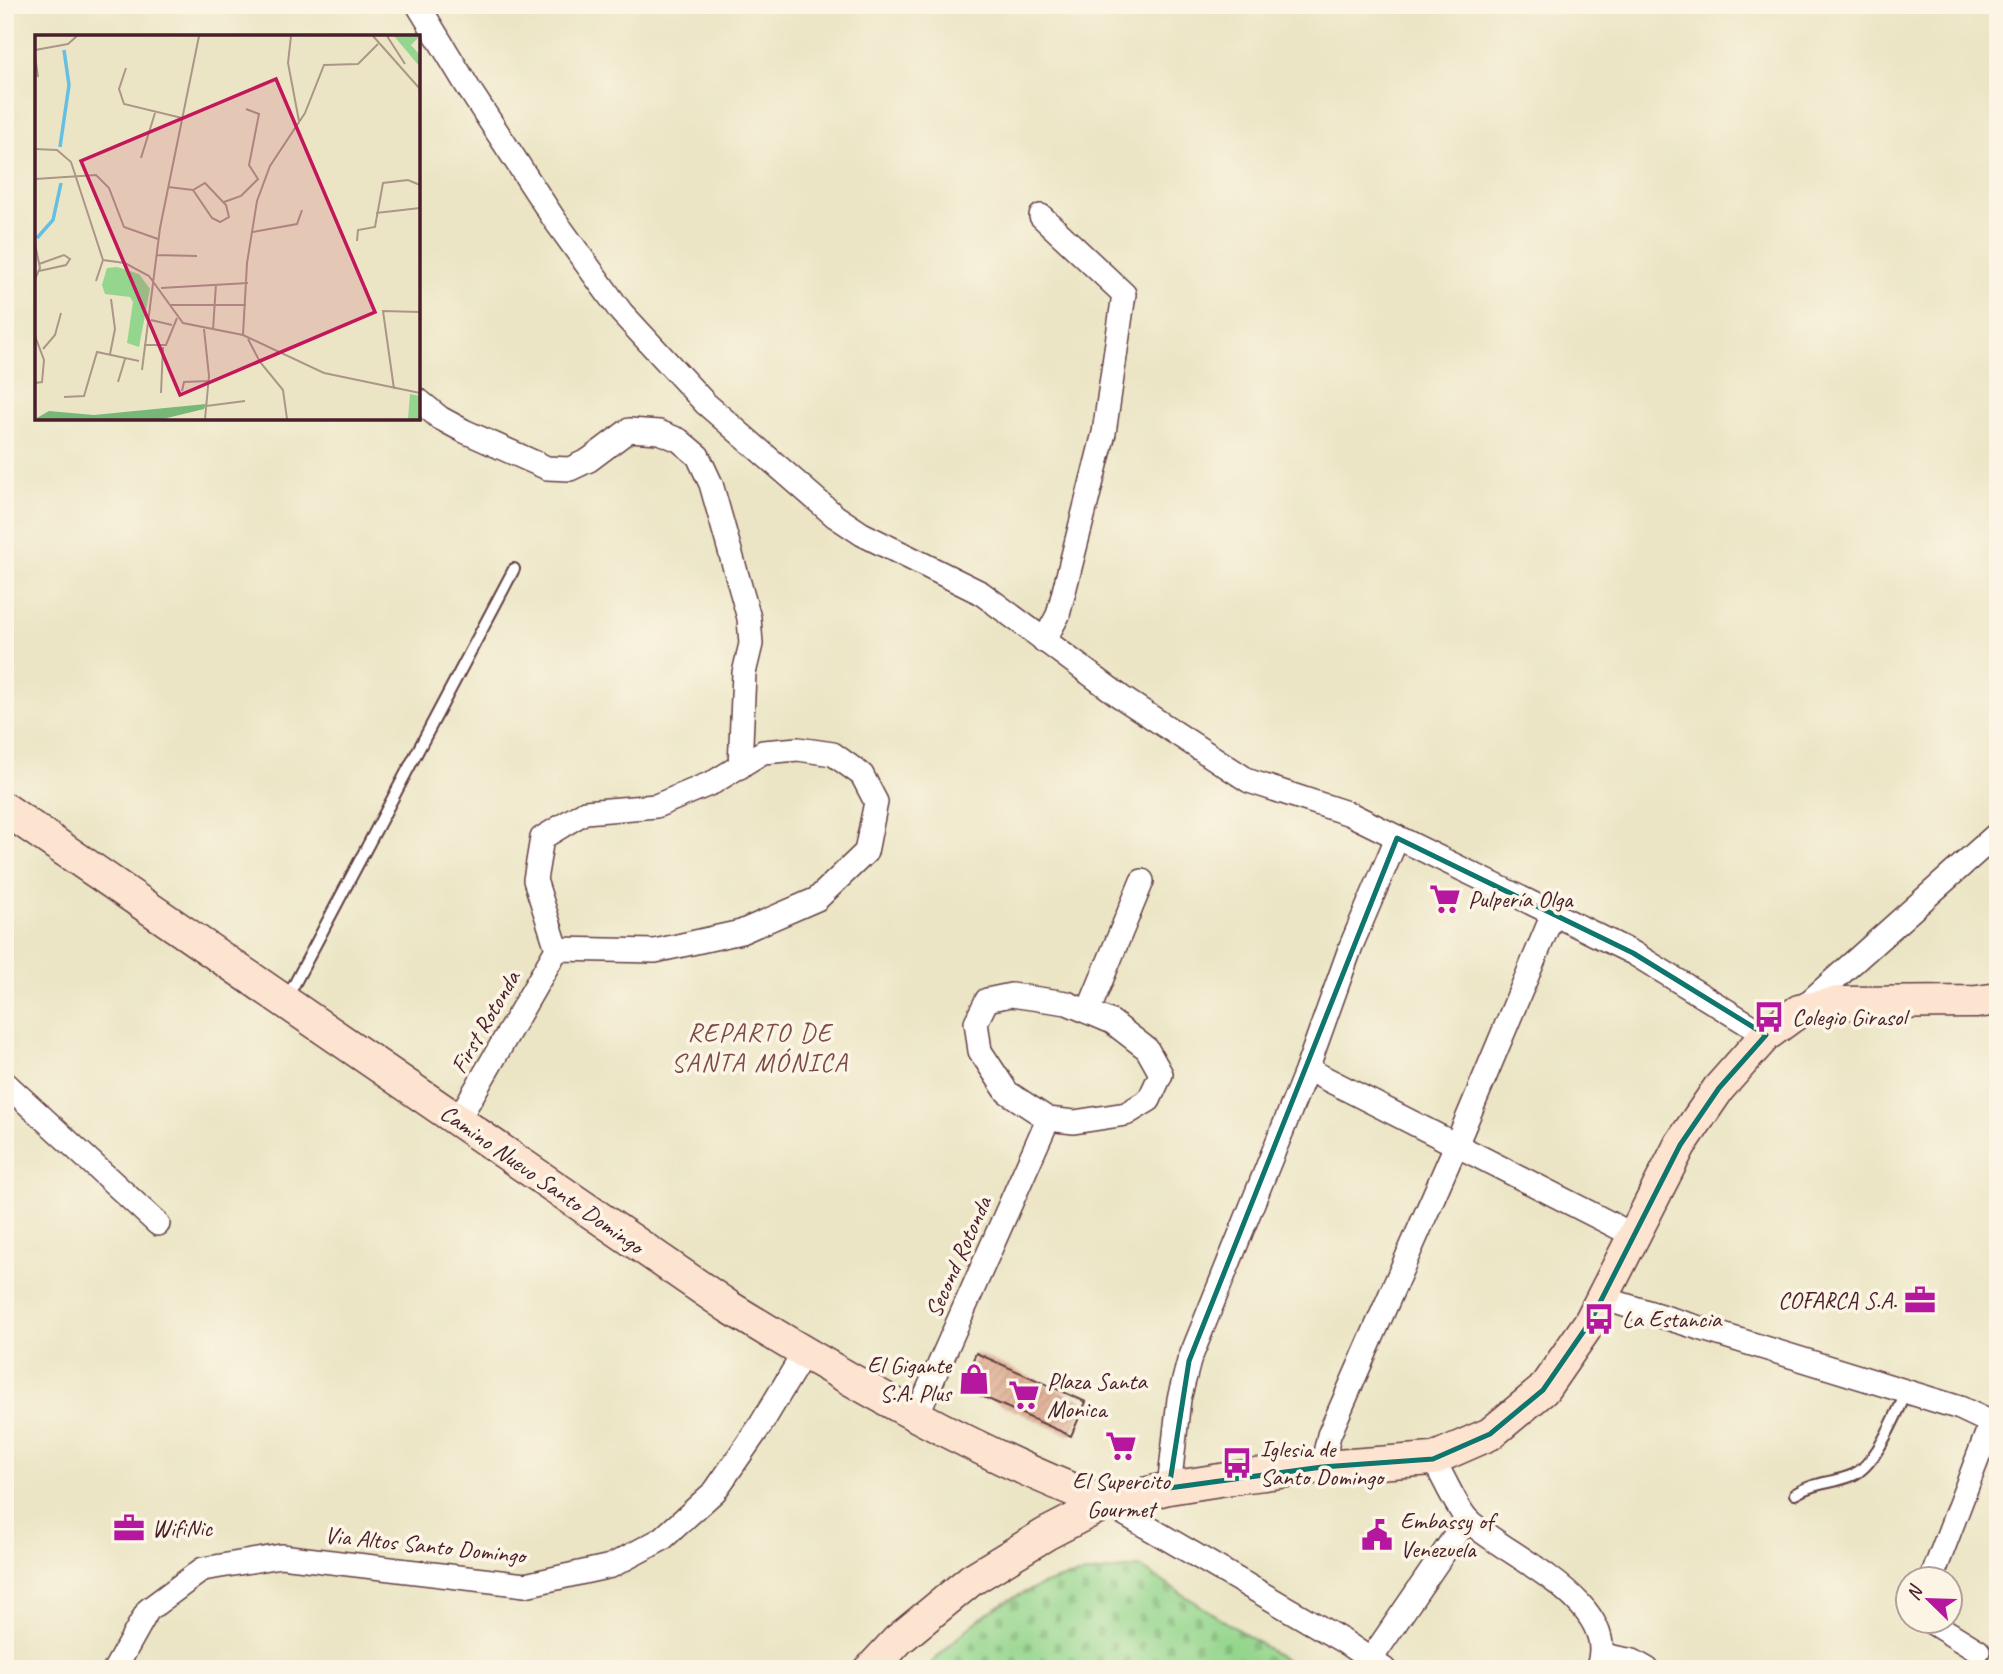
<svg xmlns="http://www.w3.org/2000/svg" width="2003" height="1674" font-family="Caveat,sans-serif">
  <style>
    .cemetery { fill: url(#cemetery-stones); stroke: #6f7a5c; stroke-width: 2 }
    .building { fill: url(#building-hatch) }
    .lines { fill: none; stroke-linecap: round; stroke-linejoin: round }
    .lane-casing { stroke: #623d42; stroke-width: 14 }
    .street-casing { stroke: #623d42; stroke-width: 26 }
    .secondary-casing { stroke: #623d42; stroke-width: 35 }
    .lane { stroke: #fff; stroke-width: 10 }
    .street { stroke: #fff; stroke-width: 23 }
    .secondary { stroke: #fde4d1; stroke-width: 32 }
    .marked { fill: none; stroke: #0f766e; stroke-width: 5; stroke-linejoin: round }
    .labels { text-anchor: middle; stroke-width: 7; stroke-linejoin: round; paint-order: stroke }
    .poi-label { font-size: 24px; fill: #4a1f2b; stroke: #fcf5e5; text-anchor: start }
    .street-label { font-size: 24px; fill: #4a1f2b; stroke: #fcf5e5 }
    .neighbourhood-label { font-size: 26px; letter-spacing: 2px; fill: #7c4b48; stroke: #fcf5e5 }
    .inset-river { fill: none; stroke: #64bfe2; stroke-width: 3.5 }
    .inset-road { fill: none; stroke: #ab9687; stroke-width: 2 }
    .view { fill: #c2185b; fill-opacity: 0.15; stroke: #c2185b; stroke-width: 3.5 }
    .inset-edge { fill: none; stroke: #4a1f2b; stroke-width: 3.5 }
  </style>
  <defs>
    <pattern id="cemetery-stones" width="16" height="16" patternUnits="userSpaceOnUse" patternTransform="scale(1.75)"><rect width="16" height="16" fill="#94d68d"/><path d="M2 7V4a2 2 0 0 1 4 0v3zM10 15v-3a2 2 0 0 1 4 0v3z" fill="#81b77a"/></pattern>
    <pattern id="building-hatch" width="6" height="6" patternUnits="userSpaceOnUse" patternTransform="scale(1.75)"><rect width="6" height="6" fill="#d89c7f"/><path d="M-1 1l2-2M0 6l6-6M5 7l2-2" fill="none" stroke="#b17f68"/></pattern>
  </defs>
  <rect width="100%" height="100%" fill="#fcf5e5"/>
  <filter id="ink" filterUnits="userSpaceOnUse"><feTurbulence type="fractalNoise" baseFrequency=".0143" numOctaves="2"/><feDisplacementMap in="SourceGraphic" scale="14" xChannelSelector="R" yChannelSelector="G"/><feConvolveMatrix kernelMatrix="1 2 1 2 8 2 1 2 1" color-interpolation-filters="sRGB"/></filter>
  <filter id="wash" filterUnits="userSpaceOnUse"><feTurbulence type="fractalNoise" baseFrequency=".00686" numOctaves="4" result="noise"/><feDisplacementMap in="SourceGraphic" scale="28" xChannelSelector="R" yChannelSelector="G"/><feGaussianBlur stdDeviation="1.57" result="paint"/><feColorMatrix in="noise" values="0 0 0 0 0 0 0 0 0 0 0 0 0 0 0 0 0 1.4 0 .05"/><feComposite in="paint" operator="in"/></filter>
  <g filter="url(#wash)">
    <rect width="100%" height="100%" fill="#ebe5c5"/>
    <!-- cemetery -->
    <path class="cemetery" d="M1140,1567L1299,1669H926C968,1624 1004,1595 1064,1578C1088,1572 1115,1571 1140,1567Z"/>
    <g id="blocks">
      <!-- building -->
      <polygon class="building" points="976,1353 1086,1402 1071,1436 961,1387"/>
    </g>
  </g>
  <g filter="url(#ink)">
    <use href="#blocks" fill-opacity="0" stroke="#623d42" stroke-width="2"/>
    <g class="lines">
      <defs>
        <g id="lane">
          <polyline points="287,998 514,569"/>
          <path d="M1795,1494C1817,1481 1832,1484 1853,1475C1877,1464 1895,1415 1907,1392"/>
        </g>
        <g id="street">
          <polyline points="418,5 469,89 554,219 621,312 705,403 835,516 862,534 981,593 1121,697 1249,781 1350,814 1633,953 1766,1035"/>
          <polyline points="1041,216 1124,294 1104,433 1058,615 1044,641"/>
          <polyline points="418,400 440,418 464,431 547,468 570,469 589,460 629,430 659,432 679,440 698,456 711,484 749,618 751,644 744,673 740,767"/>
          <polygon points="1011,995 1067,1003 1112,1022 1147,1049 1161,1074 1149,1100 1126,1114 1074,1122 1048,1119 1007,1092 980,1051 976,1022 987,1000"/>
          <polyline points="1799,1011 1998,833"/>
          <polyline points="1088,1012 1142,881"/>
          <polyline points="1307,1069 1633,1235"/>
          <polyline points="5,1083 158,1224"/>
          <polyline points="458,1120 557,949 535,880 542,838 585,812 656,806 714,782 763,752 798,749 833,754 862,775 876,802 866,852 817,899 741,932 655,951 557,949"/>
          <polyline points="1602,1298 1960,1408 1998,1426"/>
          <polyline points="916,1417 1048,1119"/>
          <path d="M1433,1459C1442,1474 1457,1509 1468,1520C1505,1556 1625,1603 1597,1669"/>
          <polyline points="1322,1467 1329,1435 1457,1143 1553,914"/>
          <polyline points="1169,1488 1179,1399 1189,1361 1307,1069 1351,946 1397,838"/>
          <polyline points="1106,1503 1343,1641 1384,1669"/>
          <polyline points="1931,1580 1991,1423"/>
          <polyline points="1931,1622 1978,1651"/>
          <polyline points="1603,1655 1633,1661 1647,1669"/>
          <polyline points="1371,1659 1467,1519"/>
          <polyline points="115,1669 148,1610 203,1569 281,1556 525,1585 611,1566 662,1539 715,1491 760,1426 804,1353"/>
        </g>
        <g id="secondary">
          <path d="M5,809L729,1307C849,1381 973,1452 1106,1503"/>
          <polyline points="871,1669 898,1640 971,1580 1046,1534 1106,1503 1169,1488 1239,1477 1322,1467 1433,1459 1490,1434 1543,1390 1590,1322 1680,1145 1719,1088 1766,1035 1799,1011 1838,1003 1977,1002 1998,999"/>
        </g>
      </defs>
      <!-- lane casing -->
      <use href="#lane" class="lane-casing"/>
      <!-- street casing -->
      <use href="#street" class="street-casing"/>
      <!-- secondary casing -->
      <use href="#secondary" class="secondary-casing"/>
      <!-- lane -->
      <use href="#lane" class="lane"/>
      <!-- street -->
      <use href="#street" class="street"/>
      <!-- secondary -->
      <use href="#secondary" class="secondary"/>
    </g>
  </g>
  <!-- marked area -->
  <path class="marked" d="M1397,838L1633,953L1766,1035L1719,1088L1680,1145L1590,1322L1543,1390L1490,1434L1433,1459L1322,1467L1169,1488L1189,1361Z"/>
  <!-- icons -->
  <defs>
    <symbol id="supermarket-bare" viewBox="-9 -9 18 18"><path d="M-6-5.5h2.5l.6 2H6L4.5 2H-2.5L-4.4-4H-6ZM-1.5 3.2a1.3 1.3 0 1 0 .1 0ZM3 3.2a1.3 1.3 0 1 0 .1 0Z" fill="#b5179e" stroke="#fcf5e5" stroke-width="2.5" paint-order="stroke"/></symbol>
    <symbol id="bus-bare" viewBox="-9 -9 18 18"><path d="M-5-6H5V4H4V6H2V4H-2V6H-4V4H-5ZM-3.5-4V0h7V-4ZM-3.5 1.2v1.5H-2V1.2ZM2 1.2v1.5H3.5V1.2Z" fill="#b5179e" stroke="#fcf5e5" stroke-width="2.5" paint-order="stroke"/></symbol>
    <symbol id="office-bare" viewBox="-9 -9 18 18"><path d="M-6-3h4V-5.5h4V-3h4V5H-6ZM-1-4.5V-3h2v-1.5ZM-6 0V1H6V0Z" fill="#b5179e" stroke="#fcf5e5" stroke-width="2.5" paint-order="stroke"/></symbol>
    <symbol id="shop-bare" viewBox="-9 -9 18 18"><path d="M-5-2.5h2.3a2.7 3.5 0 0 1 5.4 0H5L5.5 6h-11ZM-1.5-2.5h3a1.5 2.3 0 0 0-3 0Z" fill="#b5179e" stroke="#fcf5e5" stroke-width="2.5" paint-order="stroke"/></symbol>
    <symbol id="civic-bare" viewBox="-9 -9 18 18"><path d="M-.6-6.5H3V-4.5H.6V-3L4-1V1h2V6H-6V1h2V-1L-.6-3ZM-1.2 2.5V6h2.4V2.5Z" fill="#b5179e" stroke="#fcf5e5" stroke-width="2.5" paint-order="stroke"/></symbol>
  </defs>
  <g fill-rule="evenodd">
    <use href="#supermarket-bare" x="1423" y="877" width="44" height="44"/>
    <use href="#bus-bare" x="1747" y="995" width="44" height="44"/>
    <use href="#office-bare" x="1898" y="1278" width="44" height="44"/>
    <use href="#bus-bare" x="1577" y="1297" width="44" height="44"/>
    <use href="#shop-bare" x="952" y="1357" width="44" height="44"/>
    <use href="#supermarket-bare" x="1002" y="1373" width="44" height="44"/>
    <use href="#supermarket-bare" x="1099" y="1424" width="44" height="44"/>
    <use href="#bus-bare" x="1215" y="1441" width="44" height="44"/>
    <use href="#office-bare" x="107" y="1506" width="44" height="44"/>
    <use href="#civic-bare" x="1355" y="1513" width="44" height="44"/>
  </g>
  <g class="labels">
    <!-- poi labels -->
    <g class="poi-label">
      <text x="1468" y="907">Pulpería Olga</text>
      <text x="1792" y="1025">Colegio Girasol</text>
      <text x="1897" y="1308" text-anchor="end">COFARCA S.A.</text>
      <text x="1622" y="1327">La Estancia</text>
      <text x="951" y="1373" text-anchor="end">El Gigante<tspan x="951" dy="28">S.A. Plus</tspan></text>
      <text x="1047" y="1389">Plaza Santa<tspan x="1047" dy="28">Monica</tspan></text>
      <text x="1260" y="1457">Iglesia de<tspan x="1260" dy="28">Santo Domingo</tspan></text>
      <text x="1121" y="1489" text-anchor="middle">El Supercito<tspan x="1121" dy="28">Gourmet</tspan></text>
      <text x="1400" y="1529">Embassy of<tspan x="1400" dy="28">Venezuela</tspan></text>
      <text x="152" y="1536">WifiNic</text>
    </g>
    <!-- street labels -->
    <g class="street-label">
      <text transform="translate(485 1022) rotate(-60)" y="8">First Rotonda</text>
      <text transform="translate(542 1179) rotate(35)" y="8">Camino Nuevo Santo Domingo</text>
      <text transform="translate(958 1257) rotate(-66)" y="8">Second Rotonda</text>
      <text transform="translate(425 1545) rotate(6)" y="8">Via Altos Santo Domingo</text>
    </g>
    <!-- neighbourhood labels -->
    <g class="neighbourhood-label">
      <text x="760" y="1041">REPARTO DE<tspan x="760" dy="30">SANTA MÓNICA</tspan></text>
    </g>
  </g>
  <!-- overview -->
  <g transform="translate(35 35)">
    <rect width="385" height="385" fill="#ebe5c5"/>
    <path d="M171,369L169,374L128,384H0L14,376L59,380Z" fill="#77b778"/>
    <path d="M82,232L104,239L115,254L104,312L92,308L98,267L95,262L70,259L67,250L72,233Z" fill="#94d68d"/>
    <path d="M375,359L385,361V384H373Z" fill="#94d68d"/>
    <path d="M359,1H385L376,10L385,20V32Z" fill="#94d68d"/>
    <path class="inset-river" d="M25,112L34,50L29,15M2,203L18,185L26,148"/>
    <path class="inset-road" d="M256,1L253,28L264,86M338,1L385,54M352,1L370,29M0,15L33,9L42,1M0,21L3,42M91,33L84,54L89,69L147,83M0,114L22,115L36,127L68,225L90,228L114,241L148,288L208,300L289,338L385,358M106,123L120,78M0,144L61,140L74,153L89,192L123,204M133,152L158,155L170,148L191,170L194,182L185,187L177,183L158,155M189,167L206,161L223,144L214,130L224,79L211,74M341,178L385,173M218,197L262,189L267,175M322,206L323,195L340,192L348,148L373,145L385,150M0,209L5,233L0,244M121,220L162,221M4,229L29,220L35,224L31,230L4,236M61,246L68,225M126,253L213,248M136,270H211M116,285L137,290M169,294L174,341L170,384M178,295L181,249M208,300L212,228L222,166L235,131L270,78L289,30L323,29L343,9M0,301L9,325L7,347L0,348M213,304L225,327L248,355L252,384M109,310H131L142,283M8,314L20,300L26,278M75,319L80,294L76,264M107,335L125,193L164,1M83,347L90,324M359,354L348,276L385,277M147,356L149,347L174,346M126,358L128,312M29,362L49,361L62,317L104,326M171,371L210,366"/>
    <path class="view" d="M241,44L340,277L145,360L46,126Z"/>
    <rect width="385" height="385" class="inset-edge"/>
  </g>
  <!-- margin -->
  <rect width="2003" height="1674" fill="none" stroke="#fcf5e5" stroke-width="28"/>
  <!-- north arrow -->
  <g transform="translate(1929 1600) rotate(293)"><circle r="33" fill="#fcf5e5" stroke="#b59f9b" stroke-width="2"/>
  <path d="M0-5L12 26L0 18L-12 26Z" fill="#b5179e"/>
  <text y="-10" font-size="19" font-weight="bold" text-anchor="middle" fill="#4a1f2b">N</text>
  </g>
</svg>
